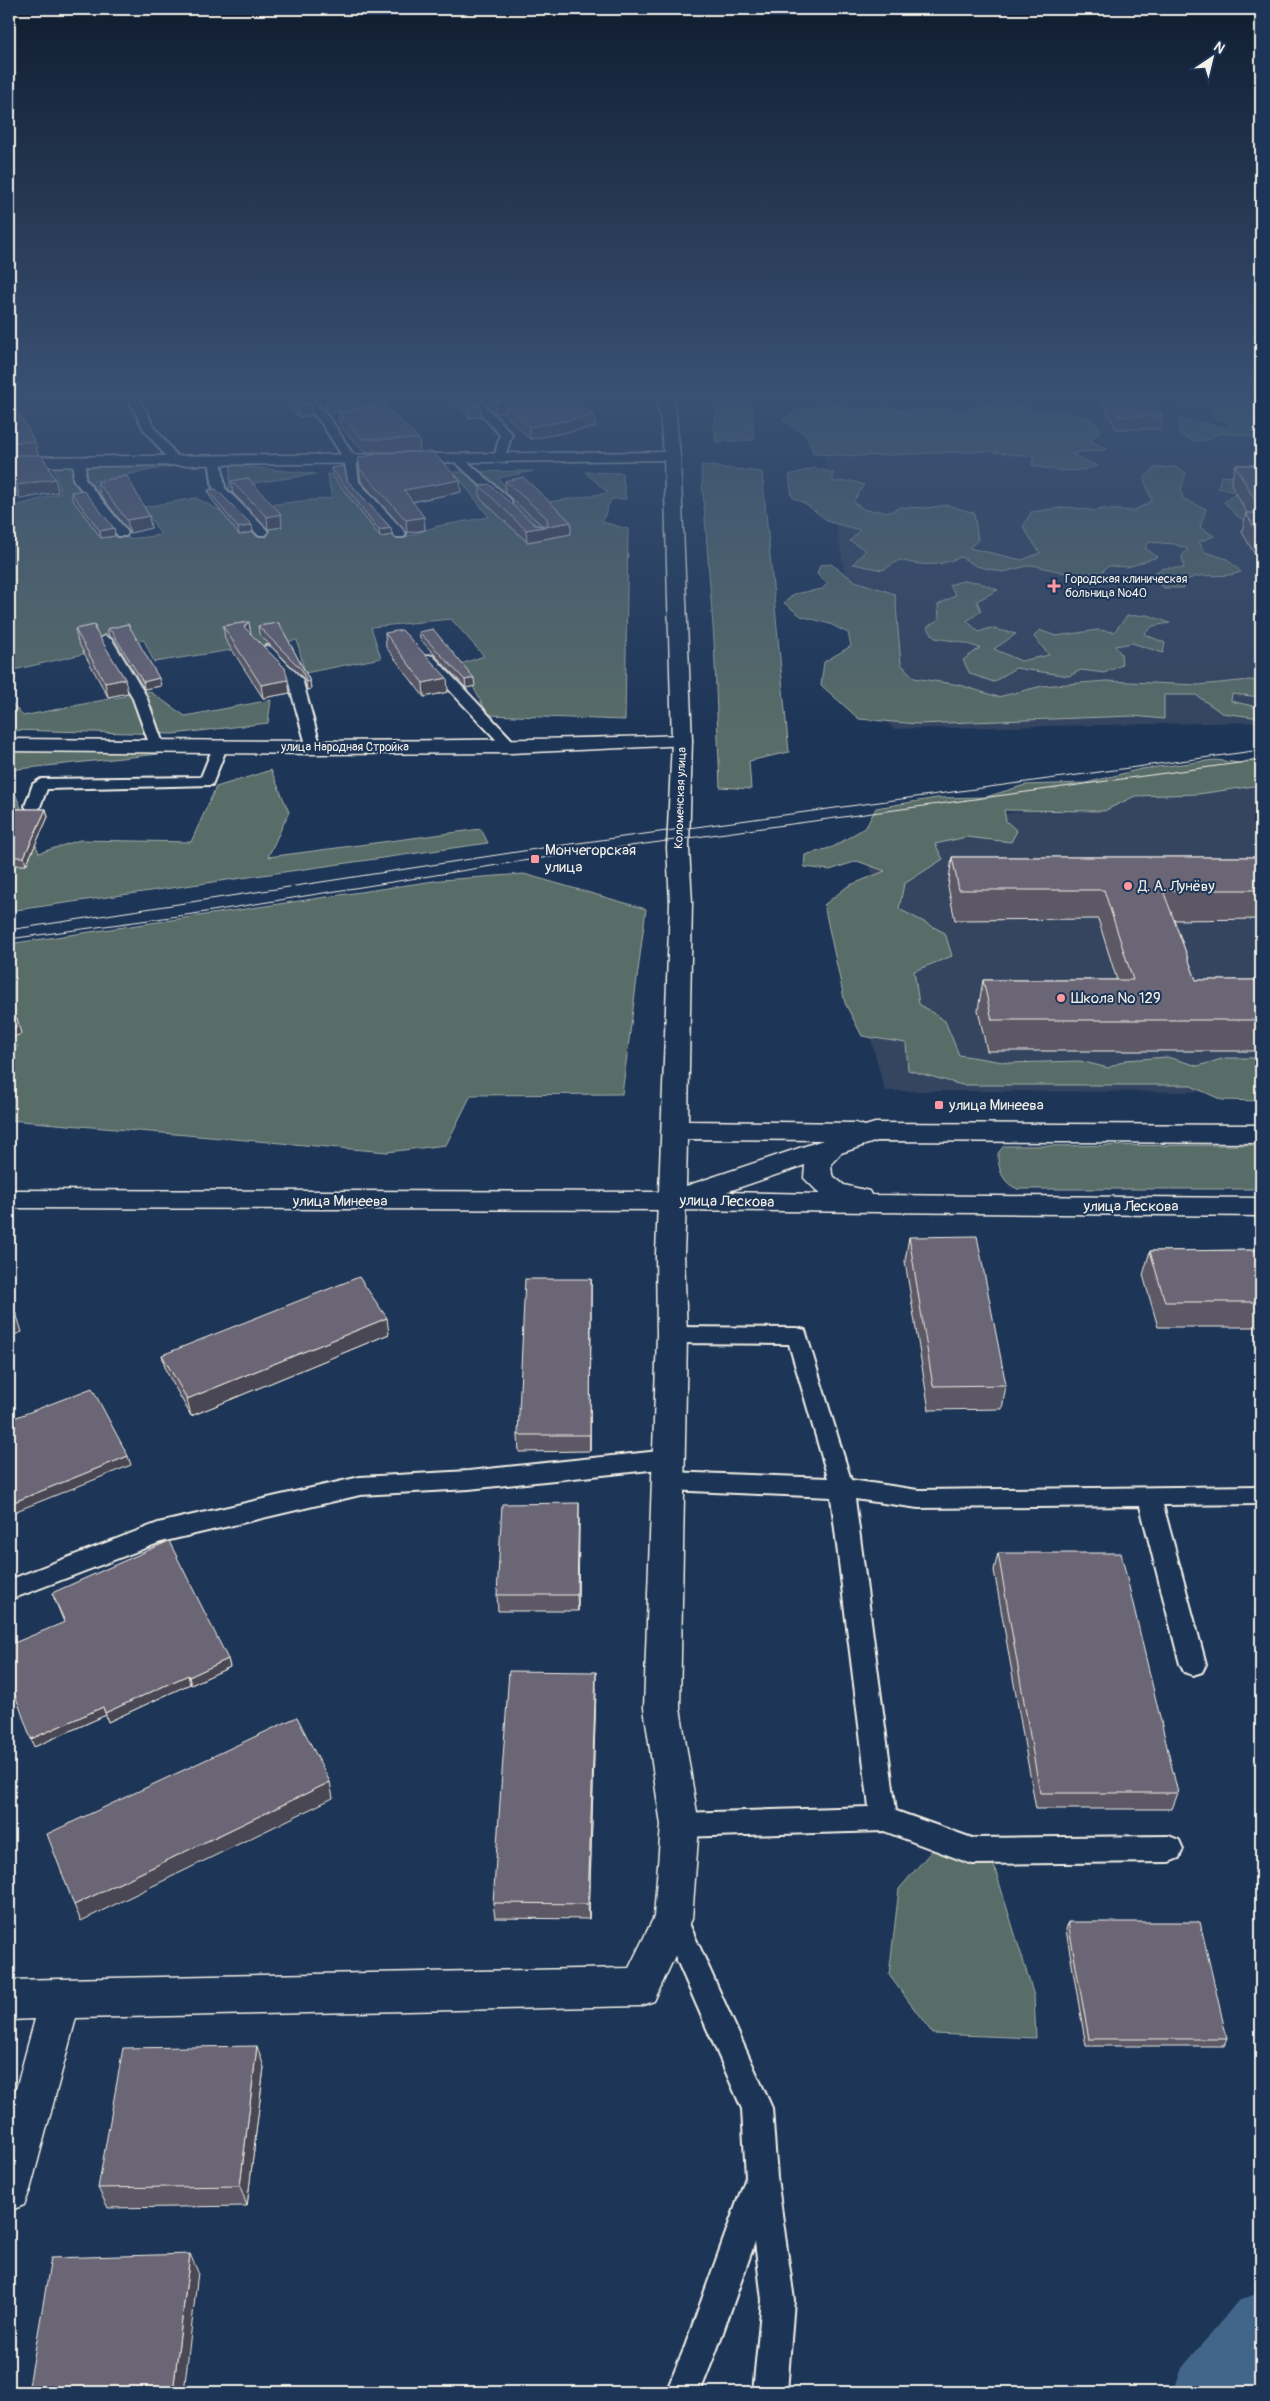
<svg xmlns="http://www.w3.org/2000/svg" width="1270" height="2401" font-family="Pangolin,sans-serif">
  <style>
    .built { fill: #344460 }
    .green { fill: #586c68; stroke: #a6aea8 }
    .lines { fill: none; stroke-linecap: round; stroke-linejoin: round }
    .canal { fill: #43668a; fill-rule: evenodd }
    .service-casing { stroke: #f4f1e8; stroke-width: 4 }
    .minor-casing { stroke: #f4f1e8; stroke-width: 3 }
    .secondary-casing { stroke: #f4f1e8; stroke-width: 3 }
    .service { fill: #1d3557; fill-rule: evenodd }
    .minor { fill: #1d3557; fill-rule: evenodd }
    .secondary { fill: #1d3557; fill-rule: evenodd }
    .tram { stroke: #f4f1e8; stroke-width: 1 }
    .wall { fill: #5b5865; stroke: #f4f1e8 }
    .shaded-wall { fill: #4a4753; stroke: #f4f1e8 }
    .building { fill: #6a6676; stroke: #f4f1e8 }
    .poi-dot { fill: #ff9aa2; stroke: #1d3557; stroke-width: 2 }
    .labels { text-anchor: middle; stroke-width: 4; stroke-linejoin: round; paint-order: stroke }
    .far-poi-label { font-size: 12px; fill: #f4f1e8; stroke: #1d3557; text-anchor: start }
    .far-street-label { font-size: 12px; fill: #f4f1e8; stroke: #1d3557 }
    .poi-label { font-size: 15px; fill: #f4f1e8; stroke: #1d3557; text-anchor: start }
    .street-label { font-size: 15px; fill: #f4f1e8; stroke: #1d3557 }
  </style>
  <rect width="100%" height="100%" fill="#1d3557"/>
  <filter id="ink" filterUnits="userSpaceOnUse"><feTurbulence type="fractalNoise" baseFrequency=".02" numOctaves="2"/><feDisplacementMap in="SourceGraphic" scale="10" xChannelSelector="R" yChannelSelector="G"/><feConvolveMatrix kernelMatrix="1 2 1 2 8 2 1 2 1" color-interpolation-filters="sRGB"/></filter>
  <g filter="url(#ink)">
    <!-- built -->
    <g class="built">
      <polygon points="810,396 1261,396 1261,722 894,729 869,707 824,460"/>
      <polygon points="1261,781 1261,1092 885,1091 834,906 888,905 853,833"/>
    </g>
    <!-- green -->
    <g class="green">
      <polygon points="316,396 400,396 382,405 334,412"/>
      <polygon points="698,396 751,396 754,440 716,442 714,426 718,410 712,399 701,399"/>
      <path d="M1177,396H1229L1261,405V437L1219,433L1208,440L1193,441L1180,434L1178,420C1196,419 1211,428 1229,428L1230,422L1213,417L1212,407L1187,404Z"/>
      <path d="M997,403L1019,405L1034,411L1061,410L1093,420L1101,430L1090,441L1108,449C1095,453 1084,450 1071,454L1098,466C1075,473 1056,472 1032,465L1034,457L985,451L862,456L814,454L805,434L783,420L802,408L833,405L858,411L885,408L919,412L969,409Z"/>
      <polygon points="231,465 315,474 234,486 246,507 332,498 327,474 440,476 373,488 402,538 438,526 489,517 454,472 533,471 498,478 523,506 608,493 585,472 622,473 626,499 611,499 602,522 628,529 625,720 488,715 461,664 484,656 451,619 371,627 381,658 305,673 297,640 154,662 144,640 9,671 9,536 17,535 9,521 9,508 61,493 53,466 173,466 93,481 107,501 83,501 129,539 161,535 144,507 196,498 226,514"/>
      <polygon points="701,465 762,472 789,752 749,761 751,789 720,787 714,640"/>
      <path d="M1175,467L1186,473L1181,490L1183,499L1206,509L1200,527L1214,536L1199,542L1205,552L1227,559L1241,572C1221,580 1205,571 1186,580L1183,588H1164L1149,576L1163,568H1184L1182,556L1188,549L1174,544L1149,542L1145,548L1157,557L1128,567L1108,566L1101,573L1070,574L1032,565L1003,572L976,566L961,557C937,567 924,566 899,560L883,570L853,564L866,550L850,541L860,530L829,522L806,504L792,497L789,475L814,468L833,473V482L852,481L864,485L853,502L865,510L890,512L900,507L926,508L947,505L974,513L978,540L969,548L1022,560L1040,553L1023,527L1031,512L1067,507L1097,511L1102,509L1133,511L1152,501L1144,479L1154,468Z"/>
      <polygon points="1221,476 1240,477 1251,525 1236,515 1224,502 1239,492 1218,488"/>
      <polygon points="831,564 855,581 895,594 901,664 914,678 960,685 998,697 1042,686 1106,681 1199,685 1250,680 1261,681 1261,697 1232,694 1231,701 1261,708 1261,718 1222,713 1196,695 1164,695 1164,719 1133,716 918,724 859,719 821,685 824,662 851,646 848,633 830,624 801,616 784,603 794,594 822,589 827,584 817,574 820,565"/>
      <polygon points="963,581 978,582 998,590 977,601 981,611 967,621 979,632 990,628 1016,634 994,649 1021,661 1049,655 1034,637 1039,630 1056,636 1098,630 1114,632 1127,616 1148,615 1170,623 1153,626 1144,634 1165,643 1163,653 1132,643 1115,646 1121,654 1122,665 1104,673 1081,670 1069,676 1015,668 994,682 970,674 963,660 980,648 961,642 935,638 927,627 939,619 938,605 956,595 949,585"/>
      <polygon points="149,691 185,716 271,700 268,723 173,734 9,730 9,700 23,716"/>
      <polygon points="9,748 158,749 159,754 9,770"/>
      <polygon points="1261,757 1261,788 1254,786 1198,794 1135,796 1104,811 1004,810 1006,821 1017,831 1011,842 966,837 935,844 943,859 904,884 899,909 945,933 952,956 914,971 919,1004 945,1021 959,1055 1009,1063 1080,1061 1108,1068 1126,1060 1167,1057 1198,1066 1225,1058 1261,1058 1261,1101 1222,1100 1189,1085 962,1085 908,1070 906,1043 862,1036 845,1003 824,905 848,886 885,871 857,861 830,870 804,867 805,855 833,847 866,827 876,808 937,798 986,797 1025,785 1086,783 1141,769 1215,760 1241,763"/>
      <polygon points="271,770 289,812 268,857 481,829 488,843 9,911 9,778 39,853 80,840 191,842 216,787"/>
      <polygon points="524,874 646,909 622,1094 471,1095 446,1145 387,1152 9,1120 9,1058 18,1046 9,1043 9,944 441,880"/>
      <path d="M1261,1145V1189H1018C1002,1183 998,1169 998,1153L1004,1146Z"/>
      <polygon points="948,1832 991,1856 1034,1996 1036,2038 933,2034 889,1975 899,1889"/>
    </g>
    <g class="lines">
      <!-- canal -->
      <polygon class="canal" points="1261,2292 1261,2376 1248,2392 1173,2392 1182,2368 1238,2301"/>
      <defs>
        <g id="service">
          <polygon points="127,396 138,396 154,427 181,461 179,463 171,463 143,428"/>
          <polygon points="298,396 309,396 331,420 356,459 359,482 404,531 406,534 404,537 396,537 349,486 344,459 322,424"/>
          <polygon points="465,396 476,396 512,434 504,460 496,460 494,458 500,435"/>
          <polygon points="457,454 461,456 510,499 512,502 510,505 502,505 453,460 451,458 453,456"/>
          <polygon points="215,456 221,460 225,488 266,529 268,532 266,535 258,535 213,489 209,460"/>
          <polygon points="80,457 86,461 85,479 126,530 128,533 126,536 118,536 73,479 74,461"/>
          <polygon points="105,636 112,640 146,696 164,746 162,749 157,750 150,746 132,696 98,640"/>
          <polygon points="266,646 271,647 302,679 321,748 319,751 309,751 307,748 288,680 259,650"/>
          <polygon points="428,655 433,656 516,744 518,747 516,750 506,750 423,662 421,659"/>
          <polygon points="220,743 227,747 212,785 47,789 39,809 27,809 25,806 33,784 41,779 201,777 213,747"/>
          <polygon points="672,1327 797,1328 805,1330 851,1480 918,1490 1261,1486 1261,1504 1163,1505 1206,1664 1202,1672 1193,1675 1184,1672 1180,1664 1140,1506 918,1508 855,1499 896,1811 972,1838 1169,1836 1179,1840 1183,1849 1179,1858 1169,1862 972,1864 884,1831 680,1837 670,1834 666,1825 670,1816 680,1813 869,1807 831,1497 668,1490 660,1487 656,1481 660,1475 668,1472 828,1478 789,1344 672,1343 664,1341 661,1335 664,1329"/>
          <polygon points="669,1450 677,1453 680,1459 677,1465 669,1468 469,1489 360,1495 161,1542 9,1600 9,1580 158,1523 360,1477 469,1471"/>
          <polygon points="673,1906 683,1910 772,2108 777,2178 794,2300 787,2392 753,2392 762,2300 755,2242 716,2352 700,2392 666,2392 684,2349 746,2177 742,2109 659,1919 663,1910"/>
        </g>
        <g id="minor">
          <polygon points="672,452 678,454 680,457 678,460 9,467 9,457"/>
          <path d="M682,735L689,737L692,741L689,745L511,753L314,754L9,751V739C234,741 458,743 682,735Z"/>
          <polygon points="672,1192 682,1194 686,1201 684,1254 687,1335 680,1708 699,1825 692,1919 654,2001 640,2006 76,2018 30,2190 24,2205 9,2211 9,2115 35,2019 9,2020 9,1980 629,1968 654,1917 661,1825 644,1708 657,1335 656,1254 658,1201 662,1194"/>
        </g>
        <path id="secondary" d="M658,396H674L680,457L692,741L689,848L692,903L688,1121L855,1123L865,1126L875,1123L1261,1125V1143L877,1141L841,1153L831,1164L832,1175L844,1185L869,1191L871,1195L1261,1198V1216L672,1210L9,1208V1190L659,1192L670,903L667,848L672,741L664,457ZM687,1139L823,1140L686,1186ZM805,1165L804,1178L820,1194L726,1192Z"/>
      </defs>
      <!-- service casing -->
      <use href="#service" class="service-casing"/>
      <!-- minor casing -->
      <use href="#minor" class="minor-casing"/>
      <!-- secondary casing -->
      <use href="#secondary" class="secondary-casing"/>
      <!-- service -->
      <use href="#service" class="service"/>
      <!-- minor -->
      <use href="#minor" class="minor"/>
      <!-- secondary -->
      <use href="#secondary" class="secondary"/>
      <!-- tram -->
      <g class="tram">
        <polyline points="9,930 549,847 1261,750"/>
        <polyline points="9,939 193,914 535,859 1261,760"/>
      </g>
    </g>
    <!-- wall -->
    <g class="wall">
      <polygon points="278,396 304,396 311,404 312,415 299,417"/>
      <polygon points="312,396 334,396 337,400 338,411 327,413"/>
      <polygon points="447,396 473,396 480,405 481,416 470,418"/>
      <polygon points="478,396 572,396 594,416 595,427 530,439 506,416 505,412 495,414"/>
      <polygon points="1100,396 1151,396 1162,416 1160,429 1116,429"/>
      <polygon points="9,409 35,442 38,455 55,479 58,492 20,499 9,475"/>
      <polygon points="338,413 419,439 420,452 364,452 340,426"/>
      <polygon points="374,453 460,480 461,492 412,502 424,517 425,530 407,533 361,481 358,458 374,455"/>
      <polygon points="1235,465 1261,465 1261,562 1259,562 1242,532 1246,513 1247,513 1231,484"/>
      <polygon points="331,468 347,480 391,528 392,535 380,537 332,475"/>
      <polygon points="231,481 282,527 268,529 233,493"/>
      <polygon points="505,481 571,534 527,542 480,498 480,486 535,525 543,526 505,493"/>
      <polygon points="97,482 149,516 151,528 130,533 100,494"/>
      <polygon points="208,490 253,532 239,535 210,497"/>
      <polygon points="71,492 114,528 115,536 101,538 72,499"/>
      <polygon points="249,622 251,634 290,693 263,698 225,639 223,626"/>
      <polygon points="279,623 310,681 311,689 307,690 303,678 259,634 258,626"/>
      <polygon points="128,624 161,686 144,689 114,639 109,636 107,629"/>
      <polygon points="95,625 96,631 128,693 108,697 78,642 75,629"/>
      <polygon points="419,632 475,686 466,688 420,639"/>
      <polygon points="385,633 448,692 424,697 386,647"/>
      <polygon points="9,809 46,809 48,817 26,865 9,865"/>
      <polygon points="952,857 1261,857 1261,919 1174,920 1196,980 1261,980 1261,1051 987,1051 978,1010 983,980 1117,980 1098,919 955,920 948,887"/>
      <polygon points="909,1237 1006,1385 1002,1409 929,1410 905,1261"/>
      <polygon points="1261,1250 1261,1327 1158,1327 1143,1275 1150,1251"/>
      <polygon points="591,1279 590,1451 519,1452 518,1435"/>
      <polygon points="389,1334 191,1416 166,1371 162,1355"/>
      <polygon points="579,1520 578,1611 498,1611 497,1595"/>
      <polygon points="998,1553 1178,1793 1172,1809 1036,1809 994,1570"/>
      <polygon points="52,1593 228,1659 230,1667 191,1685 190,1684 108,1722 106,1715 34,1747 64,1622"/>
      <polygon points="596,1688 589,1919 495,1918 493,1903"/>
      <polygon points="1068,1922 1227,2039 1224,2046 1086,2046 1066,1930"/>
      <polygon points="264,2067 247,2206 108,2208 98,2188"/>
    </g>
    <!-- shaded-wall -->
    <g class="shaded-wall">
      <polygon points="337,400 338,411 327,413 326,401"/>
      <polygon points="505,400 505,412 495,414 495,402"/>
      <polygon points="311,404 312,415 299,417 297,406"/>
      <polygon points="480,405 481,416 470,418 469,407"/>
      <polygon points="594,416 595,427 530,439 529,427"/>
      <polygon points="55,479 58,492 20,499 17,485"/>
      <polygon points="460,480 461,492 405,503 404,490"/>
      <polygon points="281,514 282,527 268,529 267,517"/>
      <polygon points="149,516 151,528 130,533 127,520"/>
      <polygon points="424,517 425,530 407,533 406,520"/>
      <polygon points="571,522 571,534 527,542 526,530"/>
      <polygon points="252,525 253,532 239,535 238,528"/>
      <polygon points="114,528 115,536 101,538 100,531"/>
      <polygon points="391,528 392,535 380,537 379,530"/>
      <polygon points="249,622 251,635 244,627"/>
      <polygon points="159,678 161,686 144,689 143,682"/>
      <polygon points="447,678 448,692 424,697 423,683"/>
      <polygon points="474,678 475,686 466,688 465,680"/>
      <polygon points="125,679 128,693 108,697 105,683"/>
      <polygon points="288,680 290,693 263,698 261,685"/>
      <polygon points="310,681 311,689 307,690 306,682"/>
      <polygon points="46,809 48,817 26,865 24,857"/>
      <polygon points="19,1026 21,1034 9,1039 9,1030"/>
      <polygon points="591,1279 591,1295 590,1451 590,1435"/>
      <polygon points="17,1316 22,1332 9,1337 9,1319"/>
      <polygon points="387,1318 389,1334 191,1416 187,1399"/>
      <polygon points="128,1456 131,1465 9,1514 9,1504"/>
      <polygon points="579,1503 579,1520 578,1611 577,1595"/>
      <polygon points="228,1659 230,1667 191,1685 189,1677"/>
      <polygon points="596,1672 596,1688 589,1919 588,1904"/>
      <polygon points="188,1675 190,1684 108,1722 105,1713"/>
      <polygon points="103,1707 106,1715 34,1747 31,1739"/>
      <polygon points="330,1782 333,1798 81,1921 74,1905"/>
      <polygon points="257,2046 264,2067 247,2206 240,2186"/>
      <polygon points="190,2254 198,2272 184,2392 173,2392"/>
    </g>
    <!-- building -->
    <g class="building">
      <polygon points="287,396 304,396 311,404 297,406"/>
      <polygon points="321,396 334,396 337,400 326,401"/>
      <polygon points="458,396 473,396 480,405 469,407"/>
      <polygon points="489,396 572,396 594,416 529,427 505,405 505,400 495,402"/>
      <polygon points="1108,396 1151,396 1162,416 1119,416"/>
      <polygon points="384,405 419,439 362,439 338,413"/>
      <polygon points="16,408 35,442 9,442 9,409"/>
      <polygon points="432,452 460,480 404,490 424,517 406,520 360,469 358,458 375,454 374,453"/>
      <polygon points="9,455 42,455 55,479 17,485 9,467"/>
      <polygon points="1235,465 1261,465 1261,511"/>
      <polygon points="344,466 347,480 391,528 379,530 331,468"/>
      <polygon points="127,476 149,516 127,520 97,482"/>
      <polygon points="523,477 571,522 526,530 480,486 489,484 535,525 545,526 548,522 546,517 505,481"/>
      <polygon points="248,478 281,514 267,517 231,481"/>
      <polygon points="216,489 252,525 238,528 208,490"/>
      <polygon points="83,490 114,528 100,531 71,492"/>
      <polygon points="1246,513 1261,513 1261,539"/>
      <polygon points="249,622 244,627 285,668 288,680 261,685 223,626"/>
      <polygon points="279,623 310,681 306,682 302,670 258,626"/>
      <polygon points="128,624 159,678 143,682 112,632 107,629"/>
      <polygon points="95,625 94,628 125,679 105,683 75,629"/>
      <polygon points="433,629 474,678 465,680 419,632"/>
      <polygon points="402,630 447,678 423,683 385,633"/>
      <polygon points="9,809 46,809 24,857 9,857"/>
      <polygon points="952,857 1261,857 1261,890 1163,890 1196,980 1261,980 1261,1020 992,1020 983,980 1133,980 1104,890 959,890"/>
      <polygon points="17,1018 19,1026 9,1030 9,1019"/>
      <polygon points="977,1236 1006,1385 933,1386 909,1237"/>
      <polygon points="1261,1250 1261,1302 1165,1302 1150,1251"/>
      <polygon points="359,1277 387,1318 187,1399 162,1355"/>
      <polygon points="525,1279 591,1279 590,1435 518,1435"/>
      <polygon points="9,1300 17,1316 9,1319"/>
      <polygon points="92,1388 128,1456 9,1504 9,1420"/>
      <polygon points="579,1503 577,1595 497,1595 502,1504"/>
      <polygon points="169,1541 228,1659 189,1677 188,1675 105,1713 103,1707 31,1739 9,1678 9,1645 65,1622 52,1593"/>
      <polygon points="998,1553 1121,1553 1178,1793 1040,1793"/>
      <polygon points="509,1671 596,1672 588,1904 493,1903"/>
      <polygon points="297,1717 330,1782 74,1905 47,1834"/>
      <polygon points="1068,1922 1200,1922 1227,2039 1089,2039"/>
      <polygon points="257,2046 240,2186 98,2188 123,2048"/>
      <polygon points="190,2254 173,2392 28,2392 51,2258"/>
    </g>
  </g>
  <!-- sky -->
  <linearGradient id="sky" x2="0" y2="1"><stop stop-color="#101d30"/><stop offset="0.54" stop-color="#3a5174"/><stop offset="1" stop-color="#3a5174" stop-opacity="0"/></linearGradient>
  <rect width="1270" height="732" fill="url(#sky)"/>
  <!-- markers -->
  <g class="poi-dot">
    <path d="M1051.5 578.5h5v5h5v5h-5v5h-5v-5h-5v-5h5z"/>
    <rect x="530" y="854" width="10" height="10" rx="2.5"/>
    <circle cx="1128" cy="886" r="5"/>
    <circle cx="1061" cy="998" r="5"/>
    <rect x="934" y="1100" width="10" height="10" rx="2.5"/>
  </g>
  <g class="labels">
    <!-- far-poi labels -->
    <g class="far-poi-label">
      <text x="1065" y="583">Городская клиническая<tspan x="1065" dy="14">больница №40</tspan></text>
    </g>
    <!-- far-street labels -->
    <g class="far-street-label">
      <text x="345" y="751">улица Народная Стройка</text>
      <text transform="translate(680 798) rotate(-88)" y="4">Коломенская улица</text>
    </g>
    <!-- poi labels -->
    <g class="poi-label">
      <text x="545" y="855">Мончегорская<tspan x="545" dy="17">улица</tspan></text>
      <text x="1138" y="891">Д. А. Лунёву</text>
      <text x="1071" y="1003">Школа № 129</text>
      <text x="949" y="1110">улица Минеева</text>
    </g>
    <!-- street labels -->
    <g class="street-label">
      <text x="340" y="1206">улица Минеева</text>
      <text transform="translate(727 1201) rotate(1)" y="5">улица Лескова</text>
      <text x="1131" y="1211">улица Лескова</text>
    </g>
  </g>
  <!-- margin -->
  <rect width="1270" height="2401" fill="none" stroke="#1d3557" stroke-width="30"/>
  <rect x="15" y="15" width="1240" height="2371" fill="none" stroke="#f4f1e8" stroke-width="2" filter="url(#ink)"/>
  <!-- north arrow -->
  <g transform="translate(1212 58) rotate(35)" stroke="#1d3557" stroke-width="4" paint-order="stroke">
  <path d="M0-4L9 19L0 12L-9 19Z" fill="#f4f1e8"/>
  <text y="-8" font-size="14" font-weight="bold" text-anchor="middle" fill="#f4f1e8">N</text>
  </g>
</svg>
